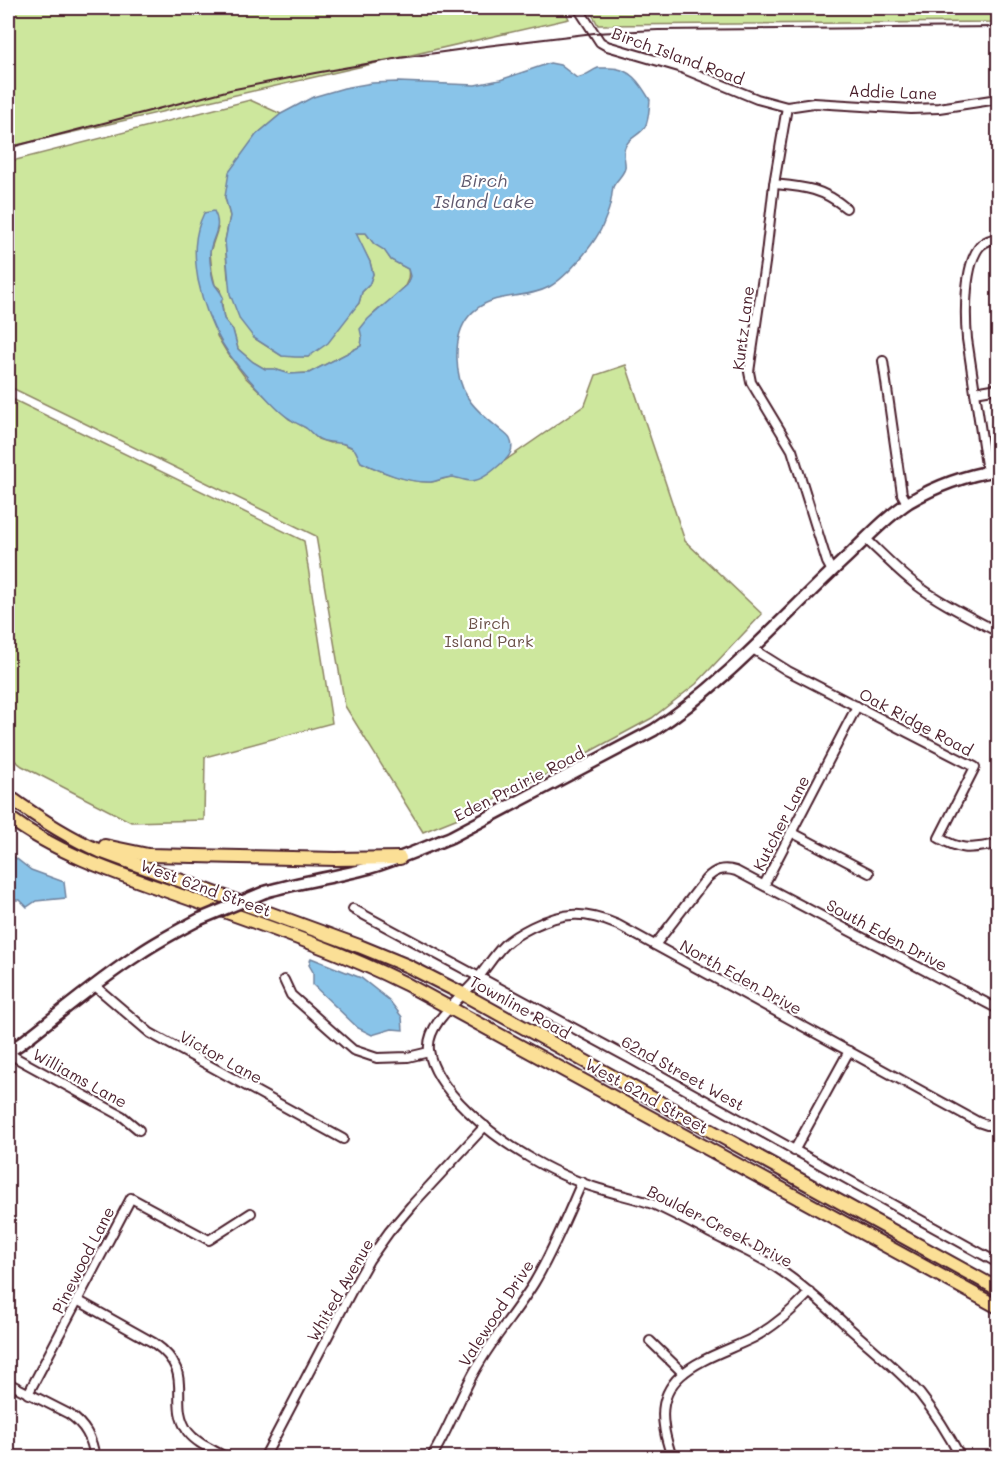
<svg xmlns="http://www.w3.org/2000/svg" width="1006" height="1465" font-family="Mali,sans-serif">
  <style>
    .green { fill: #cde79d; stroke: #8c8364; stroke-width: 1.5 }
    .water { fill: #89c4e9; stroke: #70829d; stroke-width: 1.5 }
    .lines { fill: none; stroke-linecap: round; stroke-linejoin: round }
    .minor-casing { stroke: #4a1f2b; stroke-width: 12 }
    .secondary-casing { stroke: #4a1f2b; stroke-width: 15 }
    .primary-casing { stroke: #4a1f2b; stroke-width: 16 }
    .minor { stroke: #fff; stroke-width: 8 }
    .secondary { stroke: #fff; stroke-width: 10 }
    .primary { stroke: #fbdf96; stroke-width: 12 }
    .rail { stroke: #4a1f2b; stroke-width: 2 }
    .secondary-bridge-casing { stroke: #4a1f2b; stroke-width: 15; stroke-linecap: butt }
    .secondary-bridge { stroke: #fff; stroke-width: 10 }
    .labels { text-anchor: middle; stroke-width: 4.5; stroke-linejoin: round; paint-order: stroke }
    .street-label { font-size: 16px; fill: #4a1f2b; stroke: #fff }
    .park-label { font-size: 16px; fill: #6b5148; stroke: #fff }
    .water-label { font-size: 18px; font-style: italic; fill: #60596e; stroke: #fff }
  </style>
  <rect width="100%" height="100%" fill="#fff"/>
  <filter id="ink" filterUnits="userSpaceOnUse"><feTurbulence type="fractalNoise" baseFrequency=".0167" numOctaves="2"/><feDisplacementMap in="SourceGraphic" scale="12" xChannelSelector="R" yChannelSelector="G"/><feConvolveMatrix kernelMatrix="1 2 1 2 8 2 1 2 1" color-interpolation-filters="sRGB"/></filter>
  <g filter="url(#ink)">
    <!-- green -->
    <g class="green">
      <polygon points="8,8 564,8 569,19 8,147"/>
      <polygon points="589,8 731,8 731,11 933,13 998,10 998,22 598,25"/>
      <path d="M250,100L281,114L256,135L225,197L230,216L225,241L228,278L254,338L282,356L308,357L359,303L362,292L369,285L373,274L370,262L355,233H366L374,244L384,249L391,260L408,269C413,293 381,302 369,319C364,325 362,338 361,346L309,373L290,374L274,369H265L253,362L238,349L233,330L224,319L220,289L215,285L212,272L210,252L218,228L205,213L217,336L226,351L245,377L289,419L308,429L318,439L330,443L339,442L355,449L361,462C382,472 406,482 429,482C437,482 445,477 453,477C465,478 467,482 480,478L585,405L596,375L626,365L685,541L762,614L696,684L652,718L563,766L463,816L423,832L345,706L316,536L8,386V162Z"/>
      <polygon points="8,397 304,541 332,723 205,757 204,820 131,822 22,766 8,755"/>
    </g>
    <!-- water -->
    <g class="water">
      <path d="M550,63L560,65L577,78C588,76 590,71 598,68C601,68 604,68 608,68C630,67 640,83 650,100C649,108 649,120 645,127C638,137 628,137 624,150C623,156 626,162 625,168C623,176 616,180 613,187C612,191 612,196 611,200C610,208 607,215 604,222C597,242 567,277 549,287C523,301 491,290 469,316C452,336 454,377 468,398C475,409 487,419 497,427C501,431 508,435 510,439C514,447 511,455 505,460C497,467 483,481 471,481C465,481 459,478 453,477C445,477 438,481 431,482C407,483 382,472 361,462C359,459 357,453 355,450C345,439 327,446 316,437C313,435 310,431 306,428C301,425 295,423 290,419C280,413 271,403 263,394C229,360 208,328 198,280C194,255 193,236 204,213L214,211C223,228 212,236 210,252C209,259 212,279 215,285C218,289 221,292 223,297L221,302L224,319L233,330L238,349L253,362L265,369H274L290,374L309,373L361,346L362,338L360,329L368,319L407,285L410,276L408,269L391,260L384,250L374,244L366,233H356L370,262L373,274L369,285L362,292L359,303L328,343L308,357H295L282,356L254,338L240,320L230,294L225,241L230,216L225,197L229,172L256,135L281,114L313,97L344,88L372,83L398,82L475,85L500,80Z"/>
      <polygon points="8,852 31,870 64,882 66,898 36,901 27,907 20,900 8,900"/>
      <polygon points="311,958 361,978 389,1000 402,1017 403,1030 392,1029 372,1035 358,1028 313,985 313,972 309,965"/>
    </g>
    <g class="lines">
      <defs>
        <g id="minor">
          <polyline points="578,8 600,42 607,46 679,67 757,99 787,107 814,103 911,109 939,108 998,99"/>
          <polyline points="787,107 774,184 765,263 749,372 751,382 792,450 827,562 832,571"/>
          <path d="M774,184C804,187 822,188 846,208"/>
          <polyline points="883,361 902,494 907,503"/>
          <polyline points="975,392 998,388"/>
          <path d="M987,472L967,339C965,315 964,263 981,245C986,241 992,239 998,238"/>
          <path d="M866,539C882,554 897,570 914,583C940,603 970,617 998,632"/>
          <path d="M753,649L788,671L975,767L939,838C964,852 971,848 998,844"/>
          <polyline points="791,832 869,873"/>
          <polyline points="764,885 857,706"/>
          <polyline points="353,909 629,1058 998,1263"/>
          <path d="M655,945L706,879C715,870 723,867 736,871L998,1009"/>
          <polyline points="284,980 291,995 353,1050 377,1058 408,1057 429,1052"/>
          <polyline points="95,986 150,1033 343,1139"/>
          <polyline points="8,1052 18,1059 122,1116 139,1130"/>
          <polyline points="794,1151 849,1051"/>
          <path d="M77,1300L154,1343C198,1374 166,1400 188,1432C197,1444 214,1450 227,1458"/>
          <polyline points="650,1341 683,1373"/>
          <path d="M8,1383L69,1414C85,1425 92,1438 95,1458"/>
          <polyline points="28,1394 131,1198 209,1240 251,1213"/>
          <polyline points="264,1458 352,1290 369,1260 389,1232 411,1206 485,1126"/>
          <path d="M431,1458C449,1429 460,1396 477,1367C494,1337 516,1312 534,1283C553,1251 567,1216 582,1182"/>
          <path d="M672,1458C669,1447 665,1437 664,1426C655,1369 713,1358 753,1338C775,1326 793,1310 810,1292"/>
          <polyline points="715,1458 724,1456 746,1458"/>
          <path d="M961,1458C949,1435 936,1414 920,1394C898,1369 871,1348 847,1326C825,1305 803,1285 777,1268C758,1255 735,1246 714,1235C695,1225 675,1214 655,1205C637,1198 619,1195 600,1189C578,1183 546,1168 527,1156C494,1137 434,1090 429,1050C426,1023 462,998 478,978C487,967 494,955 504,945C513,937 522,932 532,927C565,911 585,911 618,925L978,1122L987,1125H998"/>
        </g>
        <g id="secondary">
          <path d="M265,892C300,882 335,877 369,868C397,860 424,848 451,837L654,730C727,682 784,615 847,557C867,538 886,517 909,502C936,486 967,475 998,470"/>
          <path d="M8,1052L20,1044C59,1014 97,981 139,954C158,941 179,930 200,919"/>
        </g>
        <g id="primary">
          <path d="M8,796C37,817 67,837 100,851L359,946L408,966L463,994L998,1289"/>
          <path d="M8,817C56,853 116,873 173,893C251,921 331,947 406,984L998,1307"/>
          <polyline points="105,846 148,855 336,859 400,858"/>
        </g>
      </defs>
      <!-- minor casing -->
      <use href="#minor" class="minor-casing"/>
      <!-- secondary casing -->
      <use href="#secondary" class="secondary-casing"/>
      <!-- primary casing -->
      <use href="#primary" class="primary-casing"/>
      <!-- minor -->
      <use href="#minor" class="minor"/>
      <!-- secondary -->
      <use href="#secondary" class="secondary"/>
      <!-- primary -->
      <use href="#primary" class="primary"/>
      <!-- rail -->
      <polyline class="rail" points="8,148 230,90 315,73 400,58 486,46 594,33 658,30 998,27"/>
      <defs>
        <polyline id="secondary-bridge" points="200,919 265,892"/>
      </defs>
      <!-- secondary-bridge casing -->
      <use href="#secondary-bridge" class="secondary-bridge-casing"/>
      <!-- secondary-bridge -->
      <use href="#secondary-bridge" class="secondary-bridge"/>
    </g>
  </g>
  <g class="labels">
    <!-- street labels -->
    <g class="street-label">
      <text transform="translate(678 56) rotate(20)" y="6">Birch Island Road</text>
      <text transform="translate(893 92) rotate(2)" y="6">Addie Lane</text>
      <text transform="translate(743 328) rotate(-83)" y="6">Kurtz Lane</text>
      <text transform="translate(916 722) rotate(28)" y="6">Oak Ridge Road</text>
      <text transform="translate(519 784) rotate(-27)" y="6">Eden Prairie Road</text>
      <text transform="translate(781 823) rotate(-63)" y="6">Kutcher Lane</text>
      <text transform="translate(206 888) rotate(20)" y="6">West 62nd Street</text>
      <text transform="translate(887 935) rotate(28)" y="6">South Eden Drive</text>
      <text transform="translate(741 977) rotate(29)" y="6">North Eden Drive</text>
      <text transform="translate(520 1007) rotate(29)" y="6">Townline Road</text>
      <text transform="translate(221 1057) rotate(29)" y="6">Victor Lane</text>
      <text transform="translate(683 1073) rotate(29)" y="6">62nd Street West</text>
      <text transform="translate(80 1078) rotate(29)" y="6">Williams Lane</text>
      <text transform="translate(647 1096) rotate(29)" y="6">West 62nd Street</text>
      <text transform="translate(720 1226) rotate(27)" y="6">Boulder Creek Drive</text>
      <text transform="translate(83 1260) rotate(-63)" y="6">Pinewood Lane</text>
      <text transform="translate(340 1290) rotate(-60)" y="6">Whited Avenue</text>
      <text transform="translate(496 1313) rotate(-57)" y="6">Valewood Drive</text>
    </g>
    <!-- park labels -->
    <g class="park-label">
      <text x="489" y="629">Birch<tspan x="489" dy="18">Island Park</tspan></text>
    </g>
    <!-- water labels -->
    <g class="water-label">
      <text x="484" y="187">Birch<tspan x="484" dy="21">Island Lake</tspan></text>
    </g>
  </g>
  <!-- margin -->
  <rect width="1006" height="1465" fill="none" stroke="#fff" stroke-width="30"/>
  <rect x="15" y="15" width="976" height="1435" fill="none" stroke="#4a1f2b" stroke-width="2" filter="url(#ink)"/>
</svg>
